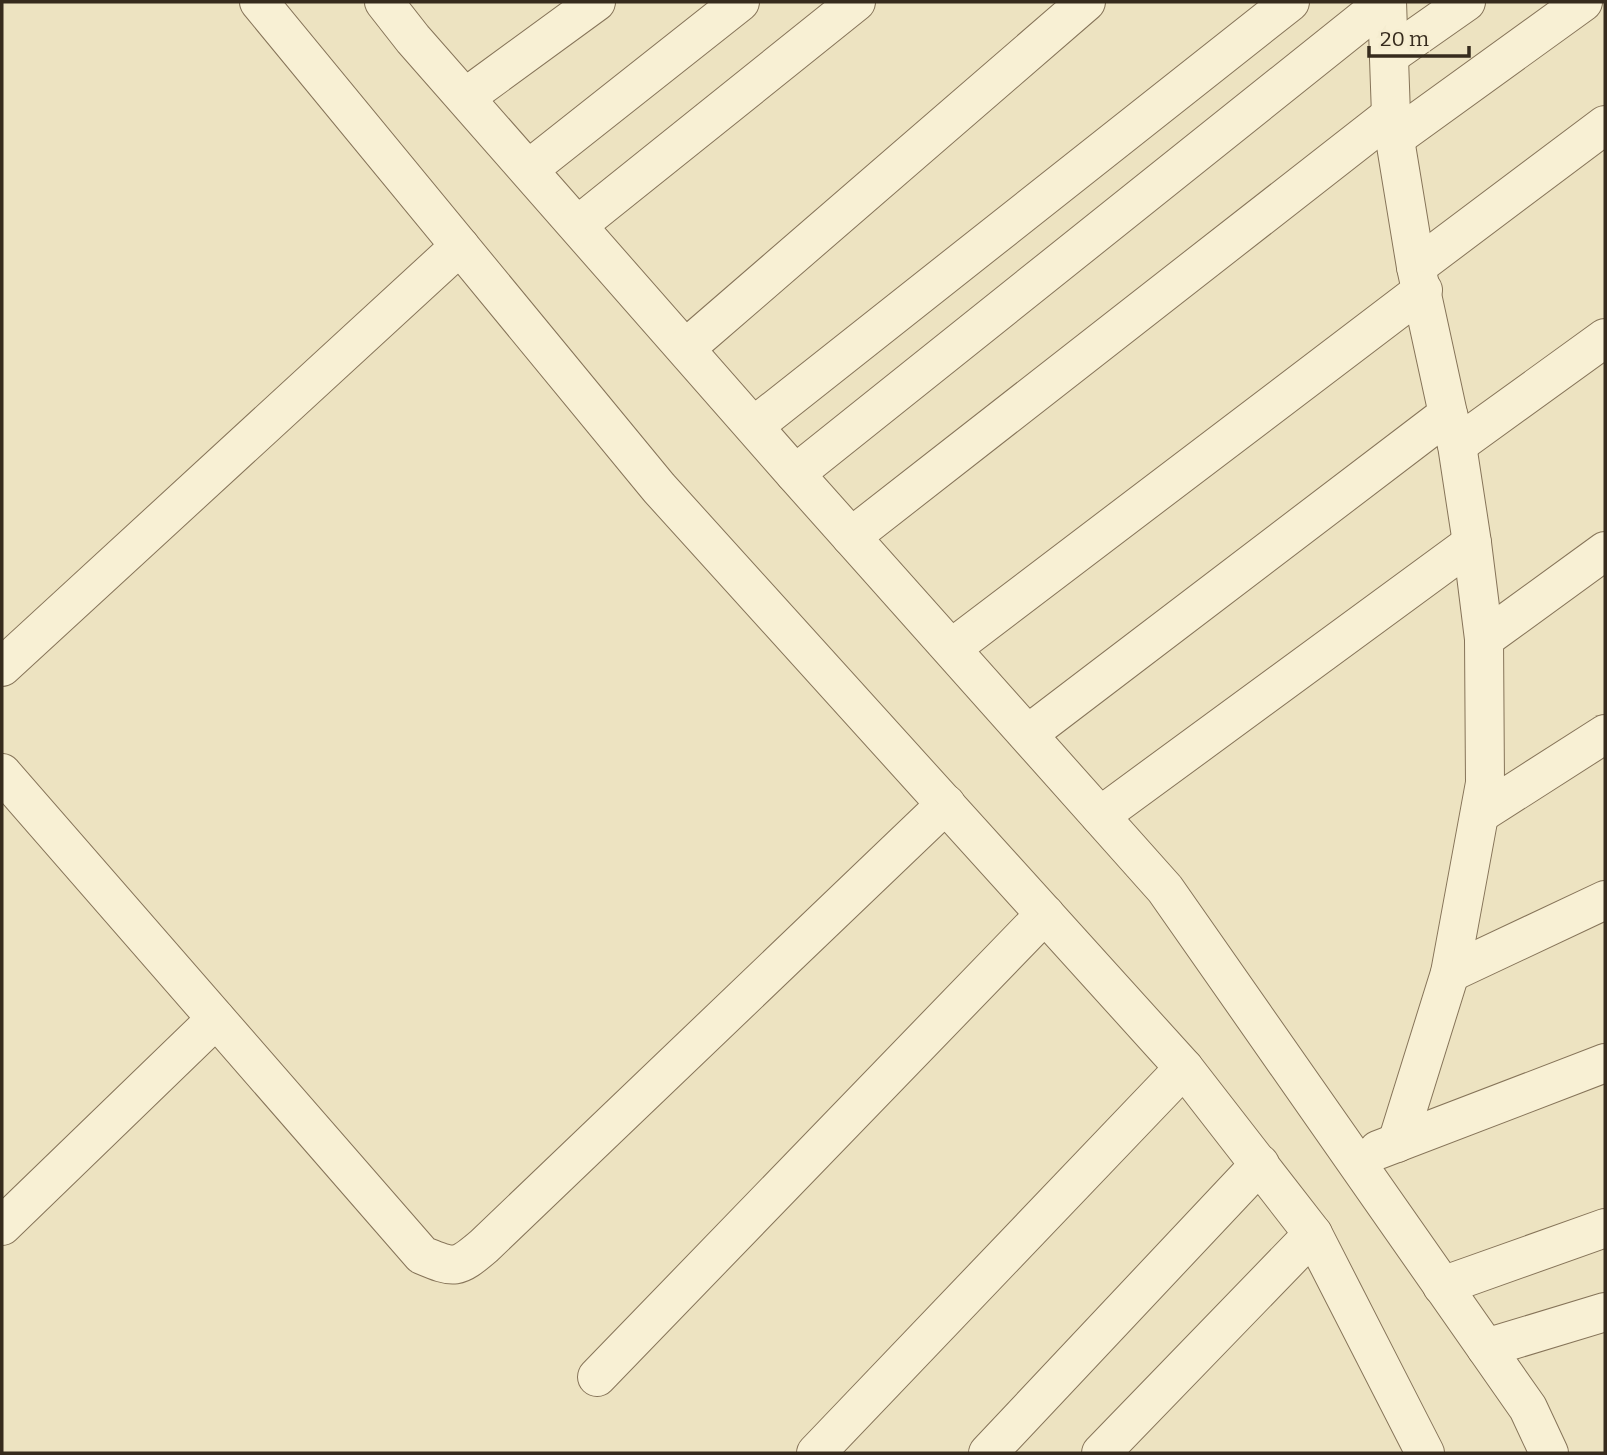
<svg xmlns="http://www.w3.org/2000/svg" width="1607" height="1455" font-family="Bitter,serif">
  <style>
    .lines { fill: none; stroke-linecap: round; stroke-linejoin: round }
    .street-casing { stroke: #867459; stroke-width: 40 }
    .street { stroke: #f8f0d4; stroke-width: 38 }
  </style>
  <rect width="100%" height="100%" fill="#ede3c1"/>
  <g class="lines">
    <defs>
      <g id="street">
        <polyline points="259,2 659,488 1184,1068 1313,1234 1425,1453"/>
        <polyline points="384,2 413,39 795,474 1165,889 1528,1408 1549,1453"/>
        <polyline points="1387,2 1391,115 1416,267 1448,414 1457,445 1472,543 1484,639 1485,783 1450,973 1397,1143"/>
        <polyline points="1389,56 1466,2"/>
        <polyline points="466,97 596,2"/>
        <polyline points="1395,138 1583,2"/>
        <polyline points="529,169 740,2"/>
        <polyline points="578,225 856,2"/>
        <polyline points="1416,267 1605,125"/>
        <polyline points="686,348 1086,2"/>
        <polyline points="754,426 1290,2"/>
        <polyline points="1457,445 1605,338"/>
        <polyline points="795,474 1385,2"/>
        <polyline points="851,537 1391,115"/>
        <polyline points="1484,639 1605,551"/>
        <polyline points="952,648 1423,290"/>
        <polyline points="2,667 460,246"/>
        <polyline points="1028,734 1448,414"/>
        <path d="M2,773L422,1255C455,1269 457,1269 484,1246L946,804"/>
        <polyline points="1480,814 1605,734"/>
        <polyline points="1100,816 1472,543"/>
        <polyline points="1450,973 1605,900"/>
        <polyline points="1378,1150 1605,1063"/>
        <polyline points="2,1226 216,1019"/>
        <polyline points="1442,1286 1605,1228"/>
        <polyline points="1486,1348 1605,1312"/>
        <polyline points="597,1377 1045,914"/>
        <polyline points="816,1453 1184,1068"/>
        <polyline points="988,1453 1260,1164"/>
        <polyline points="1101,1453 1313,1234"/>
      </g>
    </defs>
    <!-- street casing -->
    <use href="#street" class="street-casing"/>
    <!-- street -->
    <use href="#street" class="street"/>
  </g>
  <!-- border -->
  <rect width="1607" height="1455" fill="none" stroke="#362b1d" stroke-width="7"/>
  <!-- scale -->
  <path d="M1369 46v10h100v-10" fill="none" stroke="#362b1d" stroke-width="3.5"/>
  <text x="1380" y="46" font-size="21" fill="#362b1d" stroke="#f5edd0" stroke-width="5" paint-order="stroke">20 m</text>
</svg>
